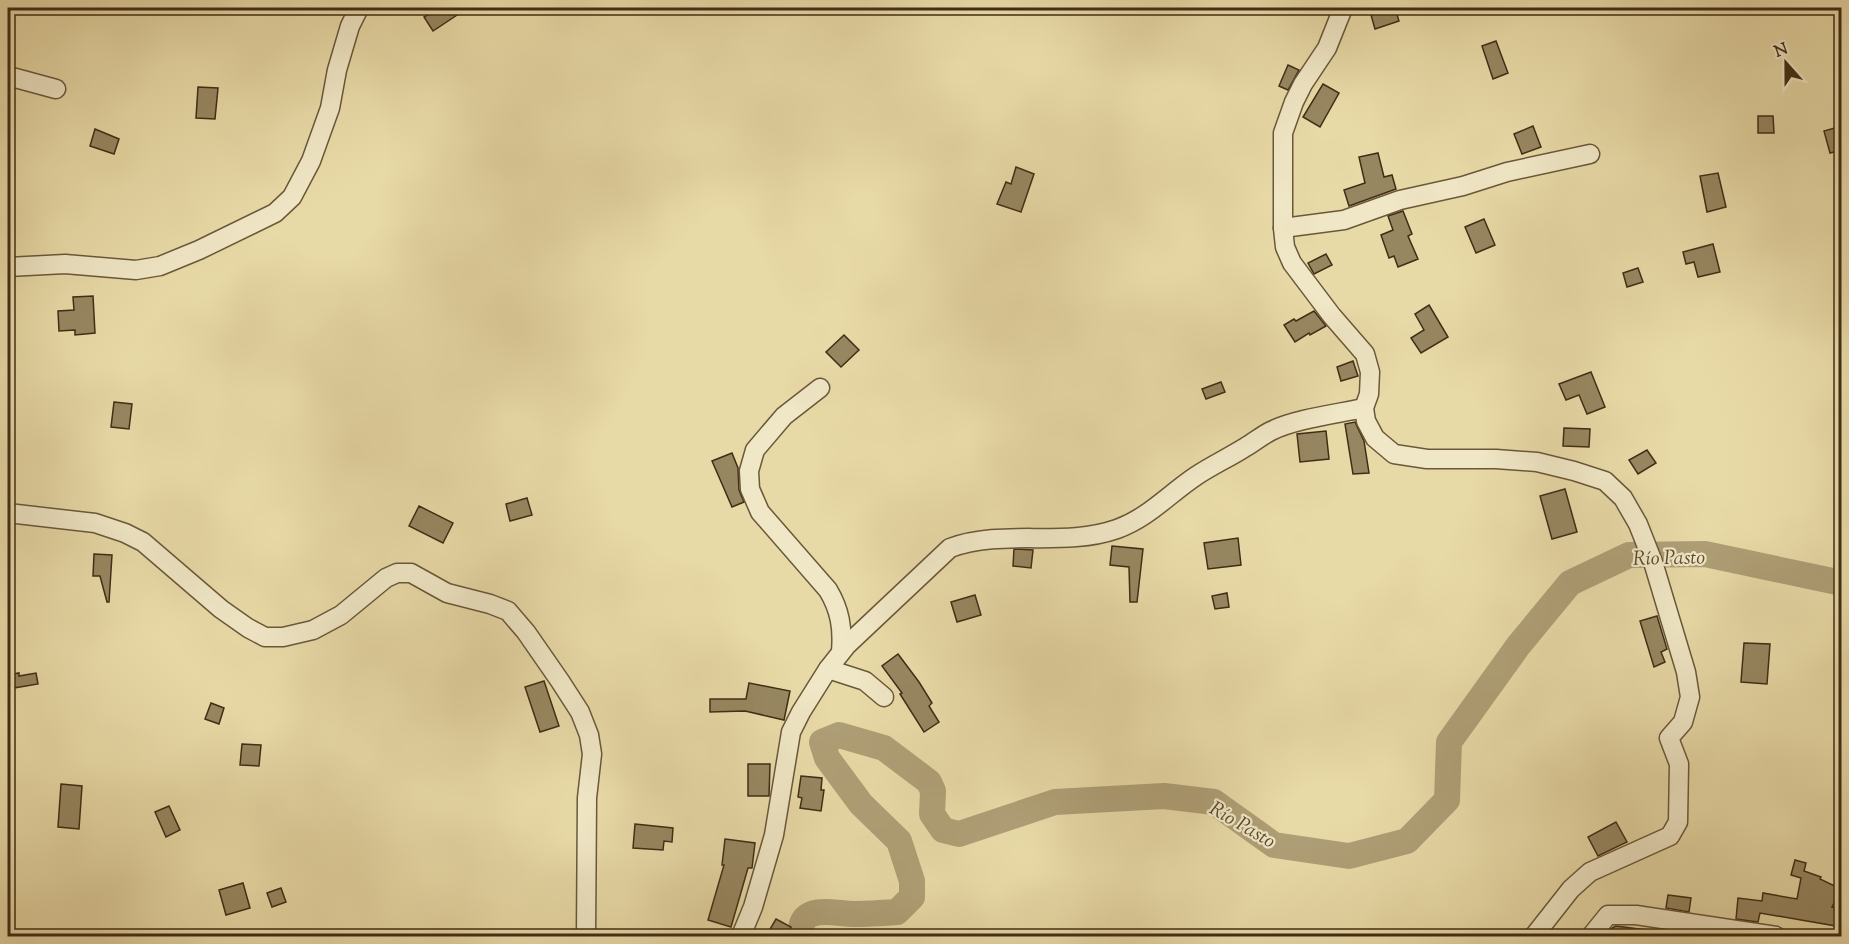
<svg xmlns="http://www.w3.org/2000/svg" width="1849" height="944" font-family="'Sorts Mill Goudy',serif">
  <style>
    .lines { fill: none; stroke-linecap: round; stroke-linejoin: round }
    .river { stroke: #af9f76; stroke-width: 26 }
    .building { fill: #978761; stroke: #402d16; stroke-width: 1.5 }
    .minor-casing { stroke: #6a583a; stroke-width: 21 }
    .minor { stroke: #f0e7c6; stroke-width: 18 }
    .labels { text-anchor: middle; stroke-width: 4.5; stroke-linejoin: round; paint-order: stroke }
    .water-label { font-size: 20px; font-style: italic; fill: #5c4a2e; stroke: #f0e7c6 }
  </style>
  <rect width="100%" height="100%" fill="#e8daa7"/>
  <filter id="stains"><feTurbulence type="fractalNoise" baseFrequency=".00333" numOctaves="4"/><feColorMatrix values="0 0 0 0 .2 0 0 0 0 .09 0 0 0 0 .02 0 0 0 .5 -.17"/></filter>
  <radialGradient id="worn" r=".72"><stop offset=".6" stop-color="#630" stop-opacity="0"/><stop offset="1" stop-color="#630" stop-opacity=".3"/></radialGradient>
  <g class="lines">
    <!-- river -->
    <path class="river" d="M801,936C798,902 834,914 855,914C869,914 883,913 897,912L912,897V881L899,841L861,804L827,758L822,742L839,735L884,748L929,782L933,791L932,814L943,830L959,834L1055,802L1164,796L1214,802L1274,845L1349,856L1407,841L1447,800L1449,742L1518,646L1570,583L1629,555L1705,554L1842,583"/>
  </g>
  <!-- building -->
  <g class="building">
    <polygon points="425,8 453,8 457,15 433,31 424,17 429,14"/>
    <polygon points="1395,8 1399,21 1375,29 1371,15"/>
    <polygon points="1496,41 1508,73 1493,79 1482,46"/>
    <polygon points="1288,65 1299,70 1288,90 1279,86"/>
    <polygon points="1323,84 1339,93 1320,127 1303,117"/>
    <polygon points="198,87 218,88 215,119 196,118"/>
    <polygon points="1758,116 1773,116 1774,133 1758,133"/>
    <polygon points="1533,126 1541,147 1522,154 1514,134"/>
    <polygon points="1842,126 1842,150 1830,153 1824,131"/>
    <polygon points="95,129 119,139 114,154 90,146"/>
    <polygon points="1378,153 1384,177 1392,175 1396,189 1349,206 1344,190 1365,183 1359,157"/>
    <polygon points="1016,167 1034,174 1021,212 997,204 1006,182 1011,184"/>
    <polygon points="1718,173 1726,207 1707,212 1700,176"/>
    <polygon points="1403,211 1412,234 1408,236 1418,259 1398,267 1394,256 1389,258 1381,235 1393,230 1388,216"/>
    <polygon points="1484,219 1495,245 1476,253 1465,227"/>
    <polygon points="1713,244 1720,272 1698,277 1694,262 1686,264 1683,252"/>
    <polygon points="1326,254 1332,265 1314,274 1308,263"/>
    <polygon points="1638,268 1643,282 1627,287 1623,273"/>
    <polygon points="93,296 95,333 75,335 75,330 59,331 58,311 74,310 73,297"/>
    <polygon points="1429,305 1448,337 1421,353 1411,338 1424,330 1415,314"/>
    <polygon points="1314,311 1326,326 1310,335 1309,333 1295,342 1284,325 1294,319 1296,321"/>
    <polygon points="844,335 859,350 841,367 826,352"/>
    <polygon points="1353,361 1358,376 1341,381 1337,367"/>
    <polygon points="1591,372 1605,407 1587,414 1579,395 1566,400 1559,384"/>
    <polygon points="1221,382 1225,392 1206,399 1202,389"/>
    <polygon points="114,402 132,404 129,429 111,427"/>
    <polygon points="1355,422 1364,441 1369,473 1353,474 1345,424"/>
    <polygon points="1564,428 1590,429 1589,447 1563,446"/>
    <polygon points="1326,431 1329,459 1300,462 1297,434"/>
    <polygon points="1647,450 1656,463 1638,474 1629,460"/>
    <polygon points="732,453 738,468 739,490 744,502 732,507 712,461"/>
    <polygon points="1565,489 1577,532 1552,539 1540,496"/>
    <polygon points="527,498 532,515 510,521 506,504"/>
    <polygon points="419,506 453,523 443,543 409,526"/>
    <polygon points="1238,538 1241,565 1208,569 1204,543"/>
    <polygon points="1112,546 1143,549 1137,602 1130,602 1129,567 1110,565"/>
    <polygon points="1014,549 1033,550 1031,568 1013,566"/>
    <polygon points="94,554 112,555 109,602 107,602 100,576 93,576"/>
    <polygon points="1227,593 1229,607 1215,609 1212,596"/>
    <polygon points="975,595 981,615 957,622 951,602"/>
    <polygon points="1657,616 1667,649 1661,652 1665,662 1654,667 1640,621"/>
    <polygon points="1744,643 1770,644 1767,684 1741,682"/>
    <polygon points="898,654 919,682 932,703 929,706 939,722 924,732 900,694 902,693 882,666"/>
    <polygon points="19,673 19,676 36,673 38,684 8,689 8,675"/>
    <polygon points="544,681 559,726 540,732 525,687"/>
    <polygon points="749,683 790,691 784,720 745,711 710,712 710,699 746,699"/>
    <polygon points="211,703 224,708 219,724 205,719"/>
    <polygon points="242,744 261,745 259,766 240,765"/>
    <polygon points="748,764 770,764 769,796 748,796"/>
    <polygon points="801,776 822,778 821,790 824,790 821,811 800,808 802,798 798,797"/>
    <polygon points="61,784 82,786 79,829 58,827"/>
    <polygon points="169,806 180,830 166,837 155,812"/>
    <polygon points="1616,822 1627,842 1598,856 1588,837"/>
    <polygon points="635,824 673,828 672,842 664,841 663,850 633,848"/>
    <polygon points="725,839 755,843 752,868 748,868 731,927 708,920 724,865 722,865"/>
    <polygon points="1795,860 1806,863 1804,871 1821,877 1820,879 1841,889 1832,907 1842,908 1842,927 1760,913 1758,922 1736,919 1738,898 1762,901 1763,893 1797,899 1801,878 1791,875"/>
    <polygon points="243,883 250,908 226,915 219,890"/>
    <polygon points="281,888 286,902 272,907 267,893"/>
    <polygon points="1668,895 1691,898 1689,912 1666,908"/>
    <polygon points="776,919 791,927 786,936 766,936"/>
    <polygon points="1616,926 1654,931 1653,936 1605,936 1612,928"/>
  </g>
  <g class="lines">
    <defs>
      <g id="minor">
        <polyline points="1343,8 1327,48 1303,84 1294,102 1283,133 1283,228 1285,247 1292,263 1332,316 1365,354 1370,372 1369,394 1364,408 1366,421 1375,438 1394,454 1427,459 1496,459 1537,462 1574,471 1605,481 1623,498 1638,524 1653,562 1686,672 1690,697 1683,722 1669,738 1679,764 1678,822 1670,836 1590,872 1571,889 1534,936"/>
        <polyline points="8,76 56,89"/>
        <polyline points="1283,228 1344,220 1400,200 1463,186 1507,172 1590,154"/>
        <polyline points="8,267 65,264 136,270 160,266 199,250 275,213 292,197 311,161 330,108 337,70 350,26 359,8"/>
        <path d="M820,388L784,416L755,450L749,471L750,489L760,512L828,590C840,610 843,628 841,652"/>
        <polyline points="8,513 95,523 125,533 143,542 221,609 248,628 265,637 283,637 313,630 341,615 386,578 397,573 411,573 447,593 490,604 508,611 526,632 560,681 580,712 589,735 592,754 587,798 586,936"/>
        <polyline points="828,669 865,681 884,697"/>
        <path d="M741,936L753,907L774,835L791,732L801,712L828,669L847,645L950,548C1003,528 1063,548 1117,529C1148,518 1169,494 1196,476C1211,466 1228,458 1244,448C1253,443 1261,436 1271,431C1295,419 1336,414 1364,408"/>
        <polyline points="1591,936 1608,915 1636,915 1776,936"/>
      </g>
    </defs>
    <!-- minor casing -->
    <use href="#minor" class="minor-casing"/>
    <!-- minor -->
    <use href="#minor" class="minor"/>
  </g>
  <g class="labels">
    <!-- water labels -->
    <g class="water-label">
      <text transform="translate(1669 557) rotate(-1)" y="7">Río Pasto</text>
      <text transform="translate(1243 824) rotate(30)" y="7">Río Pasto</text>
    </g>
  </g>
  <!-- margin -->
  <rect width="1849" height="944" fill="none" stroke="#e8daa7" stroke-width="30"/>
  <rect x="9" y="9" width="1831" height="926" fill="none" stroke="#402d16" stroke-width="3"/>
  <rect x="15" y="15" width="1819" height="914" fill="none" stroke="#402d16" stroke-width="1.5"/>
  <!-- north arrow -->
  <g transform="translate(1786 63) rotate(339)" stroke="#f0e7c6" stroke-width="4.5" paint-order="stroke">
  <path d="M0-4.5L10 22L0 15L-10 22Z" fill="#402d16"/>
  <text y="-9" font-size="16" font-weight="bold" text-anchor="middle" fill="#402d16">N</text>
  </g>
  <rect width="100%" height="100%" filter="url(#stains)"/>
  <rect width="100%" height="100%" fill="url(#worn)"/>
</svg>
